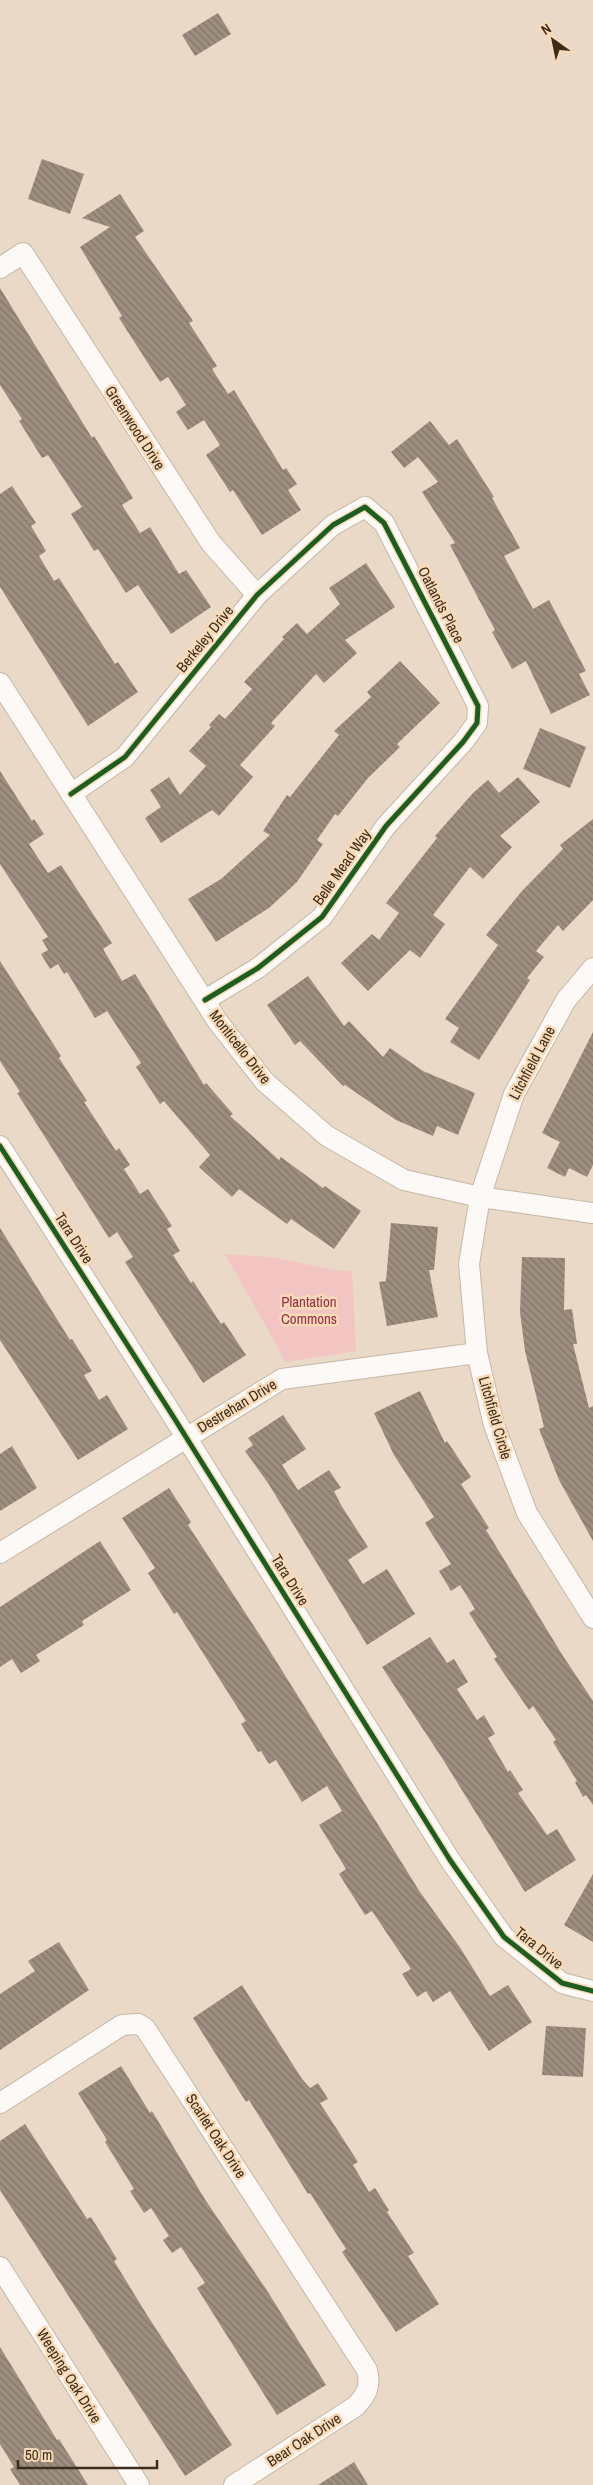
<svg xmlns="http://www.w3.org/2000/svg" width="593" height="2485" font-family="'Archivo Narrow',sans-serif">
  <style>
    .green { fill: #f2c5c2 }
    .building { fill: url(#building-back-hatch) }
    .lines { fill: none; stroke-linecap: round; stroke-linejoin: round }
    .minor-casing { stroke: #c5b7a6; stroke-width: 22 }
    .minor { stroke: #fcf9f6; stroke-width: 20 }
    .cycleway-casing { stroke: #f9dab7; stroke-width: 8 }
    .cycleway { stroke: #1b5e20; stroke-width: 5 }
    .labels { text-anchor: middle; stroke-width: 5; stroke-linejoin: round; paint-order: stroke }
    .street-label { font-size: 15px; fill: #3b2c1b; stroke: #f9dab7 }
    .park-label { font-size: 15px; fill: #942d47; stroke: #f9dab7 }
  </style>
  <defs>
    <pattern id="building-back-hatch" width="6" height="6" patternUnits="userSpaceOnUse" patternTransform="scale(1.25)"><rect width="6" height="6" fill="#9e8e80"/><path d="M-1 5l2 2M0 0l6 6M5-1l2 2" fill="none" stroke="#827468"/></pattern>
  </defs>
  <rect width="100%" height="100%" fill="#ead9c6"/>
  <!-- green -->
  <polygon class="green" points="225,1254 272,1257 334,1270 352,1271 356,1351 286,1362"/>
  <!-- building -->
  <g class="building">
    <polygon points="218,13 231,34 195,56 182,35"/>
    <polygon points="42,159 84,174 70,214 28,199"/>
    <polygon points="120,194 144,231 135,237 193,321 189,323 217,366 212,369 228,394 234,390 283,470 286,468 297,484 288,490 301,510 262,535 233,490 230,492 206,455 220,445 204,420 188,430 176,412 186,405 168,377 160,382 119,318 122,316 80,247 110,227 82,218"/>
    <polygon points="0,288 92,438 94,436 133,498 122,505 140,533 150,527 179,574 186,570 211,607 171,634 138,585 126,593 98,549 94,551 71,514 82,507 48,455 42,458 19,421 22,419 0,385"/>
    <polygon points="430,421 449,445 457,439 494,497 492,498 520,548 504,556 533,609 549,600 586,671 579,674 590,695 551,714 526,661 512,669 492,632 495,630 450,545 455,543 422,492 438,482 418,457 404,468 391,452"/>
    <polygon points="12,486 36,523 31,526 46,551 39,556 54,581 59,578 115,664 118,662 138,692 88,726 0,587 0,494"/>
    <polygon points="366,563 395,607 345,640 357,653 324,683 316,674 271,723 275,726 240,765 253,777 219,816 212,810 161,843 145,818 161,807 150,790 169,777 180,795 206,766 189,751 211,727 209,725 219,714 225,719 252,689 244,682 284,639 282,637 297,623 307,634 340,604 329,588"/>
    <polygon points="400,661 440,703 397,744 400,747 368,778 338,816 335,814 317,840 323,844 297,882 269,908 216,942 188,899 221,879 270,835 263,831 287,795 290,797 339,735 334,731 371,697 367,692"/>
    <polygon points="540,728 586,747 570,788 523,769"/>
    <polygon points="0,771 32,821 34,819 44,834 29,844 48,873 61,865 112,943 103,949 122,981 135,974 204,1085 206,1083 233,1114 230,1116 279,1160 281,1157 323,1188 325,1186 361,1211 334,1249 291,1219 287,1224 239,1189 232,1197 199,1167 210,1155 164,1101 160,1104 136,1067 141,1063 107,1011 95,1018 67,972 64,974 58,964 50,969 41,954 48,950 42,940 48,937 0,864"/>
    <polygon points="518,777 540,802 500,836 512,847 483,879 470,867 433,915 445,924 420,958 410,950 368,991 341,963 372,934 379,940 399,913 386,903 437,838 435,836 473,793 488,780 499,793"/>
    <polygon points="593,819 593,900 563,931 558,925 536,951 544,957 527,978 530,980 479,1060 450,1042 459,1028 445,1019 498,945 486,935 522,891 563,849 560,845"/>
    <polygon points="0,961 61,1056 59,1058 87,1101 84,1102 116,1151 119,1148 130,1165 124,1169 140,1194 148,1189 172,1226 167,1229 180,1251 173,1255 191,1283 193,1281 221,1324 224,1322 246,1355 203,1383 125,1262 133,1257 117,1232 109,1238 17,1093 20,1092 0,1061"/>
    <polygon points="308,976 344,1026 349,1021 383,1057 390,1048 423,1071 475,1093 458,1135 437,1126 433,1136 396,1120 345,1085 343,1086 300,1041 295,1045 267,1005"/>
    <polygon points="593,1032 593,1165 587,1177 569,1168 565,1177 547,1168 560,1142 542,1133"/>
    <polygon points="391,1223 438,1227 434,1270 429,1270 438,1317 387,1326 379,1282 386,1281"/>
    <polygon points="0,1228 70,1340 72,1339 92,1371 84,1375 99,1400 107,1395 128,1429 78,1460 0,1340"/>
    <polygon points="522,1257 565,1258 564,1310 572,1309 577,1344 573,1344 589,1408 593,1406 593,1541 559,1480 539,1429 544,1427 525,1351 520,1312"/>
    <polygon points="420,1391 445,1443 447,1441 471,1477 461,1484 489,1528 486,1530 563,1656 593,1701 593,1805 586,1795 583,1797 575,1782 577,1781 553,1742 556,1740 533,1706 529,1710 494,1659 497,1657 469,1613 475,1609 460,1585 451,1591 439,1571 451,1564 425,1523 434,1517 394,1455 374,1413"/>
    <polygon points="283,1415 306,1449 282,1465 298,1490 329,1470 341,1488 334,1491 341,1505 368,1547 348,1560 363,1584 387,1569 415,1614 367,1645 268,1483 245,1451 253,1445 248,1438"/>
    <polygon points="12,1446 37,1488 0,1511 0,1454"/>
    <polygon points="169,1488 191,1522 188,1525 263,1640 420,1892 461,1949 490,1996 508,1985 532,2022 489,2051 450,1991 433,2002 426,1991 417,1997 402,1974 411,1969 372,1911 365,1915 339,1874 346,1869 319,1825 342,1811 327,1786 302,1802 276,1760 269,1764 261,1751 258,1752 241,1724 246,1721 177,1612 174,1614 148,1573 155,1568 122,1518"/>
    <polygon points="100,1541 131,1590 82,1621 84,1625 36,1655 40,1661 21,1673 12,1659 0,1667 0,1607"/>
    <polygon points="430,1637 447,1663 454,1659 468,1682 457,1689 477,1720 484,1715 495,1734 488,1738 508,1772 510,1770 523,1790 518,1793 547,1835 557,1829 576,1860 525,1892 442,1758 382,1667"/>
    <polygon points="593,1874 593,1942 564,1925"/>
    <polygon points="59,1942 89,1990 0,2050 0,1994 35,1971 28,1961"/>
    <polygon points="242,1985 302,2079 310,2088 318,2083 328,2099 320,2103 358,2162 353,2165 369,2192 375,2188 389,2210 387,2212 414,2253 408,2256 439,2304 396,2332 342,2252 346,2249 310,2193 308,2194 249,2100 246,2102 193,2018"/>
    <polygon points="546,2026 586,2028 583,2077 542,2075"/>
    <polygon points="121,2066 150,2113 152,2111 206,2201 266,2289 326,2385 277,2415 197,2288 205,2283 181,2247 172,2253 163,2240 169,2236 151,2208 144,2213 130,2191 134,2189 105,2142 107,2140 78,2093"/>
    <polygon points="25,2124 87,2219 91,2217 117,2259 114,2261 147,2315 232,2445 185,2476 0,2190 0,2141"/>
    <polygon points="0,2347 57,2440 59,2439 88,2485 20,2485 10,2469 14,2467 0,2444"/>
    <polygon points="354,2462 368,2485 318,2485"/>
  </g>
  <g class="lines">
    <defs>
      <g id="minor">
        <polyline points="0,268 23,253 211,543 257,595"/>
        <polyline points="0,683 218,1022 265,1082 327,1136 404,1180 480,1197 593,1213"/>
        <polyline points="71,794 125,757 257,595 333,525 365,507 384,523 478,706 477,723 463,742 386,826 322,917 258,968 205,1000"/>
        <polyline points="593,968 566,1000 514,1094 480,1197 469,1264 477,1353 494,1425 527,1513 593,1618"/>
        <polyline points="0,1146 171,1413 450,1860 504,1937 562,1983 593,1991"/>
        <polyline points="0,1553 282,1379 477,1353"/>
        <path d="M0,2103L122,2025L138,2024L145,2028L367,2370C371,2386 367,2394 356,2406L234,2485"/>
        <polyline points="0,2267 139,2485"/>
      </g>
    </defs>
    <!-- minor casing -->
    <use href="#minor" class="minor-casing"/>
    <!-- minor -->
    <use href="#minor" class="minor"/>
    <defs>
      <g id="cycleway">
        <polyline points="71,794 125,757 257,595 333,525 365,507 384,523 478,706 477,723 463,742 386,826 322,917 258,968 205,1000"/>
        <polyline points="0,1146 171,1413 450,1860 504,1937 562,1983 593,1991"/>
      </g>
    </defs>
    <!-- cycleway casing -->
    <use href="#cycleway" class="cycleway-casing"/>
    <!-- cycleway -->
    <use href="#cycleway" class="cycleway"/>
  </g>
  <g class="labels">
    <!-- street labels -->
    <g class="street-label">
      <text transform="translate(135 428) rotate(57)" y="5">Greenwood Drive</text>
      <text transform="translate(441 605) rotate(63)" y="5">Oatlands Place</text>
      <text transform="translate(205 639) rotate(-51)" y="5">Berkeley Drive</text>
      <text transform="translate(342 867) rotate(-55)" y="5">Belle Mead Way</text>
      <text transform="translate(240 1047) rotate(52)" y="5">Monticello Drive</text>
      <text transform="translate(532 1063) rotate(-62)" y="5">Litchfield Lane</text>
      <text transform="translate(74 1238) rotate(57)" y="5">Tara Drive</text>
      <text transform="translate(237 1406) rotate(-31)" y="5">Destrehan Drive</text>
      <text transform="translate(495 1418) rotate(74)" y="5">Litchfield Circle</text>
      <text transform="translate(290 1580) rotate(58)" y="5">Tara Drive</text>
      <text transform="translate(539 1948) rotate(39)" y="5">Tara Drive</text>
      <text transform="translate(216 2136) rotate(57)" y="5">Scarlet Oak Drive</text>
      <text transform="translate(69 2376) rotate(58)" y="5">Weeping Oak Drive</text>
      <text transform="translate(304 2440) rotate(-33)" y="5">Bear Oak Drive</text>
    </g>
    <!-- park labels -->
    <g class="park-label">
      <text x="309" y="1307">Plantation<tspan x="309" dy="17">Commons</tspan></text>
    </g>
  </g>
  <!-- north arrow -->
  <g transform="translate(553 40) rotate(327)" stroke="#f9dab7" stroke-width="4" paint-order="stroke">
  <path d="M0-4L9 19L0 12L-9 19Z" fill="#3b2c1b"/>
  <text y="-8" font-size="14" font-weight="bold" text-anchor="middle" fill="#3b2c1b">N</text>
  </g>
  <!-- scale -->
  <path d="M18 2460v8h139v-8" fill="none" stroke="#3b2c1b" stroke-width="2.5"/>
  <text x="25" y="2460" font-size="15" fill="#3b2c1b" stroke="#f9dab7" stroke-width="4" paint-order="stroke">50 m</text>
</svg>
